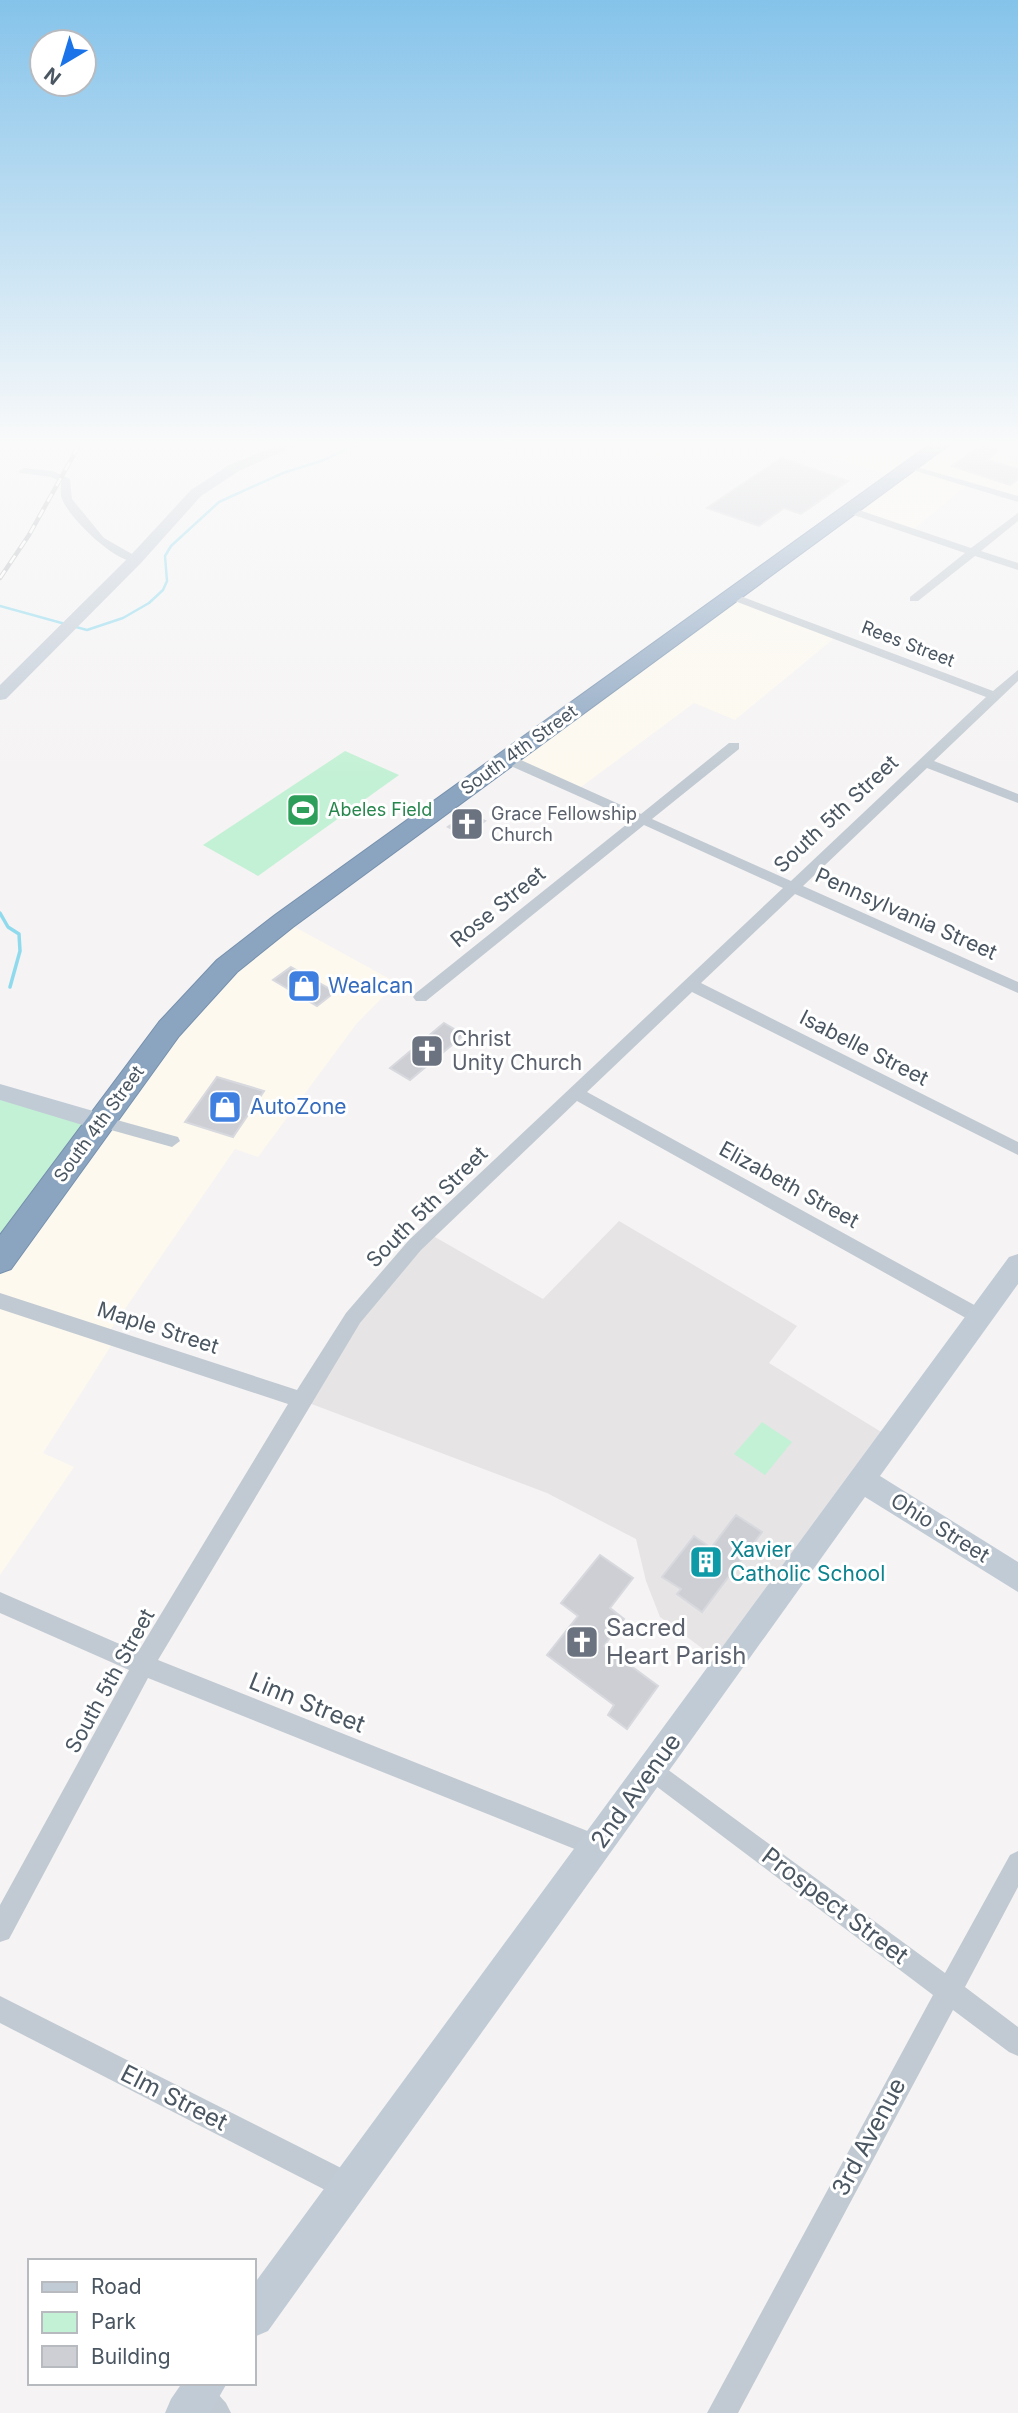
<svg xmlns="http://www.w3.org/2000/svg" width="1018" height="2413" font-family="Inter,sans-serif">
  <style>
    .commercial { fill: #fdf9ef }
    .education { fill: #e6e4e5 }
    .green { fill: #c3f1d5 }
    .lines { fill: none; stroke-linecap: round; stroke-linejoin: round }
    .stream-far1 { stroke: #90daee; stroke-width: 2.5 }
    .stream { stroke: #90daee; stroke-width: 3.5 }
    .building { fill: #cdcfd5; stroke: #d7d9de; stroke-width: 2 }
    .highway-casing { stroke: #7690ad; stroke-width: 2 }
    .street { fill: #c1cad2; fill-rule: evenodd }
    .secondary { fill: #c1cbd6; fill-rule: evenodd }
    .highway { fill: #8ba5c1; fill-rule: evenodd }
    .rail-casing { stroke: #b5b8bd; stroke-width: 4.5 }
    .rail { stroke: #fff; stroke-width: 2.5; stroke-dasharray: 9; stroke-linecap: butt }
    .labels { text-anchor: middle; stroke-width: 6; stroke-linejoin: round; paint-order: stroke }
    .far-street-label { font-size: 18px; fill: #4a5661; stroke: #fff }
    .far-leisure-label { font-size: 18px; fill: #27864d; stroke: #fff; text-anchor: start }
    .far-worship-label { font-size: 18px; fill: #5b616d; stroke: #fff; text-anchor: start }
    .street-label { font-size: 21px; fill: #4a5661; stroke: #fff }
    .shop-label { font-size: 21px; fill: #366cbe; stroke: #fff; text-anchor: start }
    .worship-label { font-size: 21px; fill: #5b616d; stroke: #fff; text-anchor: start }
    .culture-label { font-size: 21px; fill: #0d838f; stroke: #fff; text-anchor: start }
    .near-worship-label { font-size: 24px; fill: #5b616d; stroke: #fff; text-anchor: start }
    .near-street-label { font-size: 24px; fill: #4a5661; stroke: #fff }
  </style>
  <rect width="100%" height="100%" fill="#f5f3f3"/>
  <!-- commercial -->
  <g class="commercial">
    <polygon points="613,442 698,442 659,458"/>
    <polygon points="782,442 1018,442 1018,446 1005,458 1018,462 1018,499 969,484 911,531 849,510 894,477"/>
    <polygon points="731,596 837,636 735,720 694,703 577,790 507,759"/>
    <polygon points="284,921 397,983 357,1023 258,1157 235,1149 107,1335 116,1338 43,1453 74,1467 0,1575 0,1260 99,1121"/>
  </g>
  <!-- education -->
  <polygon class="education" points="619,1221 797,1326 769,1363 891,1438 726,1666 660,1617 646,1581 636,1539 547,1493 301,1400 428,1233 543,1299"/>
  <!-- green -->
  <g class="green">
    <polygon points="345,751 399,775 258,876 203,845"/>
    <polygon points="0,1092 99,1121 0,1260"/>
    <polygon points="762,1422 792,1442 765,1475 734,1454"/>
  </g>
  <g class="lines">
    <!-- stream-far1 -->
    <polyline class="stream-far1" points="0,606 87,630 123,618 149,603 163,590 167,581 165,556 171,546 219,502 283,473 324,460 361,442"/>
    <!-- stream -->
    <polyline class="stream" points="0,913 8,927 19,934 20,951 10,987"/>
  </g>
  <!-- building -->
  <g class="building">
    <polygon points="981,445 999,450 987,460 1018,469 1018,479 1010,485 952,466"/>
    <polygon points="781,458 848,481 801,514 784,508 759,526 707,508"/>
    <polygon points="468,813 485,821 465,836 448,827"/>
    <polygon points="291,967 335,992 317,1006 273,980"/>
    <polygon points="444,1023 464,1035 410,1080 390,1068"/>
    <polygon points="217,1077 264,1091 233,1137 185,1122"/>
    <polygon points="736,1515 762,1532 702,1612 677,1594 681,1589 662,1577 694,1536 711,1548"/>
    <polygon points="600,1555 633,1578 610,1608 624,1619 604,1646 658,1686 627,1729 608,1715 614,1705 547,1655 578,1616 561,1603"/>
  </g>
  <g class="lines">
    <defs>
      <polygon id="highway" points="933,442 953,442 293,927 237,972 179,1036 11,1269 0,1273 0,1235 159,1022 217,960 275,915"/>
    </defs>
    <!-- highway casing -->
    <use href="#highway" class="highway-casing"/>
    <!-- street -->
    <g class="street">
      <polygon points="906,464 1018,496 1018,502 906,468"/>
      <path d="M24,468L53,471L70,479L72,499L104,538L139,558V562C117,565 70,519 62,499C60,495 61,487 61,482L51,477L20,473L19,471Z"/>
      <polygon points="845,508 853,508 971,548 1018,513 1018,521 981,551 1018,563 1018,570 975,556 918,601 910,601 910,597 965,553 845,512"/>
      <polygon points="727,594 735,594 993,691 1018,670 1018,681 934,761 1018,794 1018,803 927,768 803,886 1018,982 1018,993 795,894 701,983 1018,1142 1018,1155 692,992 587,1092 987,1312 989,1317 987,1322 980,1325 973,1322 577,1101 421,1250 360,1323 158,1660 605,1838 609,1846 605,1854 597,1858 148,1678 9,1939 0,1942 0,1905 129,1670 0,1613 0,1592 138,1652 288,1404 0,1309 0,1293 297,1390 346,1313 409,1240 783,888 644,825 426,1001 416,1001 413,997 416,993 632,820 502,762 502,756 512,756 641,814 729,743 739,743 739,749 652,819 791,881 986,697 727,598"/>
      <polygon points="99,1115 178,1137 180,1141 172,1147 93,1125 91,1121"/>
      <polygon points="652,1758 945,1973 1010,1855 1018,1851 1018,1887 965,1987 1018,2027 1018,2056 1009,2052 953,2010 738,2413 707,2413 933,1995 644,1777 641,1769 644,1761"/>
      <polygon points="0,1996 357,2176 361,2186 357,2196 347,2200 337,2196 0,2023"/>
      <polygon points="208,2383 226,2403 231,2413 196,2413 184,2394 189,2384"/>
    </g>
    <!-- secondary -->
    <g class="secondary">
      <polygon points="285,442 303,442 239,471 201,496 141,563 6,699 0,700 0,685 129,557 191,490 229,465"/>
      <polygon points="0,1084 107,1115 111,1121 107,1127 99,1130 0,1100"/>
      <polygon points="1018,1254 1018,1284 880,1476 1018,1562 1018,1592 865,1497 268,2331 254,2337 254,2284 1009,1257"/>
      <polygon points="182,2383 227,2383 210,2413 165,2413 171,2399"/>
    </g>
    <!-- highway -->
    <use href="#highway" class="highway"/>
    <defs>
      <polyline id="rail" points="0,578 29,535 81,442"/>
    </defs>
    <!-- rail casing -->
    <use href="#rail" class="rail-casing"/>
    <!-- rail -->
    <use href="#rail" class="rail"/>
  </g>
  <!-- sky -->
  <linearGradient id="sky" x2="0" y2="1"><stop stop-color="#85c3ea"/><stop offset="0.57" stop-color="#fafafa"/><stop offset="1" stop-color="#fafafa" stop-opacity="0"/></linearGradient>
  <rect width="1018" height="779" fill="url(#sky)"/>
  <!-- icons -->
  <defs>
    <symbol id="stadium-square" viewBox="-11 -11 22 22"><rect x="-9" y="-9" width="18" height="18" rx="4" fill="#2e9e5b" stroke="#fff"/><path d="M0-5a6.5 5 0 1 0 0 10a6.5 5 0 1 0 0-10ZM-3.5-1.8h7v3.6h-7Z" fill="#fff"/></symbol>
    <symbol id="church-square" viewBox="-11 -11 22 22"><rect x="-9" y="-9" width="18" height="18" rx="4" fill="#6b7280" stroke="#fff"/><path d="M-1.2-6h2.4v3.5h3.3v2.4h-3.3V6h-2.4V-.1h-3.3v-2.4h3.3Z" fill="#fff"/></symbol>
    <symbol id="shop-square" viewBox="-11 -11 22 22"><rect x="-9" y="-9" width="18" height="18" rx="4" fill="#3f7fe0" stroke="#fff"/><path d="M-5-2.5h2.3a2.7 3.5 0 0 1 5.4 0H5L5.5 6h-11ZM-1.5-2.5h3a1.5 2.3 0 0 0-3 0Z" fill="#fff"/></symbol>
    <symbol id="building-square" viewBox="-11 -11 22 22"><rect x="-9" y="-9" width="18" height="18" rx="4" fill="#0f9aa8" stroke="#fff"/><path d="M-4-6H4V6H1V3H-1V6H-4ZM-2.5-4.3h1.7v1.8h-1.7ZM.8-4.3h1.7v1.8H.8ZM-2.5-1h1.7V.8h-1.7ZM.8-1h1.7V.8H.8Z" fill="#fff"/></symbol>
  </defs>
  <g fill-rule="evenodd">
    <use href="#stadium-square" x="284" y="791" width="38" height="38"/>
    <use href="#church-square" x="448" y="805" width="38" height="38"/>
    <use href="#shop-square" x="285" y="967" width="38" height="38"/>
    <use href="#church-square" x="408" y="1032" width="38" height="38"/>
    <use href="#shop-square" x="206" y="1088" width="38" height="38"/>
    <use href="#building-square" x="687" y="1543" width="38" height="38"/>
    <use href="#church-square" x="563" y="1623" width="38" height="38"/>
  </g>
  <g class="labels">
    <!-- far-street labels -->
    <g class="far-street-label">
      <text transform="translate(908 644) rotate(21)" y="6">Rees Street</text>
      <text transform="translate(519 750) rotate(-36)" y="6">South 4th Street</text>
      <text transform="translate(99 1124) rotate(-54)" y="6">South 4th Street</text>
    </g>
    <!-- far-leisure labels -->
    <g class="far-leisure-label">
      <text x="328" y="816">Abeles Field</text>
    </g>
    <!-- far-worship labels -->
    <g class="far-worship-label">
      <text x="491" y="820">Grace Fellowship<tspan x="491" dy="21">Church</tspan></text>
    </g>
    <!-- street labels -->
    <g class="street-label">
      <text transform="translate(836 814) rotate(-43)" y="7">South 5th Street</text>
      <text transform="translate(498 907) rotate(-39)" y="7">Rose Street</text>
      <text transform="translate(906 914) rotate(24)" y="7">Pennsylvania Street</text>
      <text transform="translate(864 1048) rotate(27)" y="7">Isabelle Street</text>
      <text transform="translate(789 1185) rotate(29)" y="7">Elizabeth Street</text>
      <text transform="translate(427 1207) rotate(-45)" y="7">South 5th Street</text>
      <text transform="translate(158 1328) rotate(18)" y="7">Maple Street</text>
      <text transform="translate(940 1528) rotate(32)" y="7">Ohio Street</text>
      <text transform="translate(110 1681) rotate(-61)" y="7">South 5th Street</text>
    </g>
    <!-- shop labels -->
    <g class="shop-label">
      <text x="328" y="993">Wealcan</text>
      <text x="250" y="1114">AutoZone</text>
    </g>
    <!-- worship labels -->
    <g class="worship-label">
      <text x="452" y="1046">Christ<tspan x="452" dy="24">Unity Church</tspan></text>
    </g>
    <!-- culture labels -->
    <g class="culture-label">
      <text x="730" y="1557">Xavier<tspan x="730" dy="24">Catholic School</tspan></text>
    </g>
    <!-- near-worship labels -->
    <g class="near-worship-label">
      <text x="606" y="1636">Sacred<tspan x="606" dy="28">Heart Parish</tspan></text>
    </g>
    <!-- near-street labels -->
    <g class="near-street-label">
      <text transform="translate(307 1703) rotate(22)" y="8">Linn Street</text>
      <text transform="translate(636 1791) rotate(-54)" y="8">2nd Avenue</text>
      <text transform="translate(835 1906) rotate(37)" y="8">Prospect Street</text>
      <text transform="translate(174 2098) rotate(27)" y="8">Elm Street</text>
      <text transform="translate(869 2137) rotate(-62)" y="8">3rd Avenue</text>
    </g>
  </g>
  <!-- legend -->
  <rect x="28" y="2259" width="228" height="126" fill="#ffffff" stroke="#b7bbc0" stroke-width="2"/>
  <rect x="42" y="2282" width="35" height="10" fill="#c1cbd6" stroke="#b7bbc0" stroke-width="2"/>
  <text x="91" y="2294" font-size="21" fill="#4a5661">Road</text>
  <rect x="42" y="2312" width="35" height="21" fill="#c3f1d5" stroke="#b7bbc0" stroke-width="2"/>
  <text x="91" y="2329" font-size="21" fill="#4a5661">Park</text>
  <rect x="42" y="2346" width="35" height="21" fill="#cdcfd5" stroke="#b7bbc0" stroke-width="2"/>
  <text x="91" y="2364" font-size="21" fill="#4a5661">Building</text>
  <!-- north arrow -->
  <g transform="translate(63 63) rotate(218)"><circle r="33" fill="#ffffff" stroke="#b7bbc0" stroke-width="2"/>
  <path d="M0-5L12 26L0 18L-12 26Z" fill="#1a73e8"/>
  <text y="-10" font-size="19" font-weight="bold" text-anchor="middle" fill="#4a5661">N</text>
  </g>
</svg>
